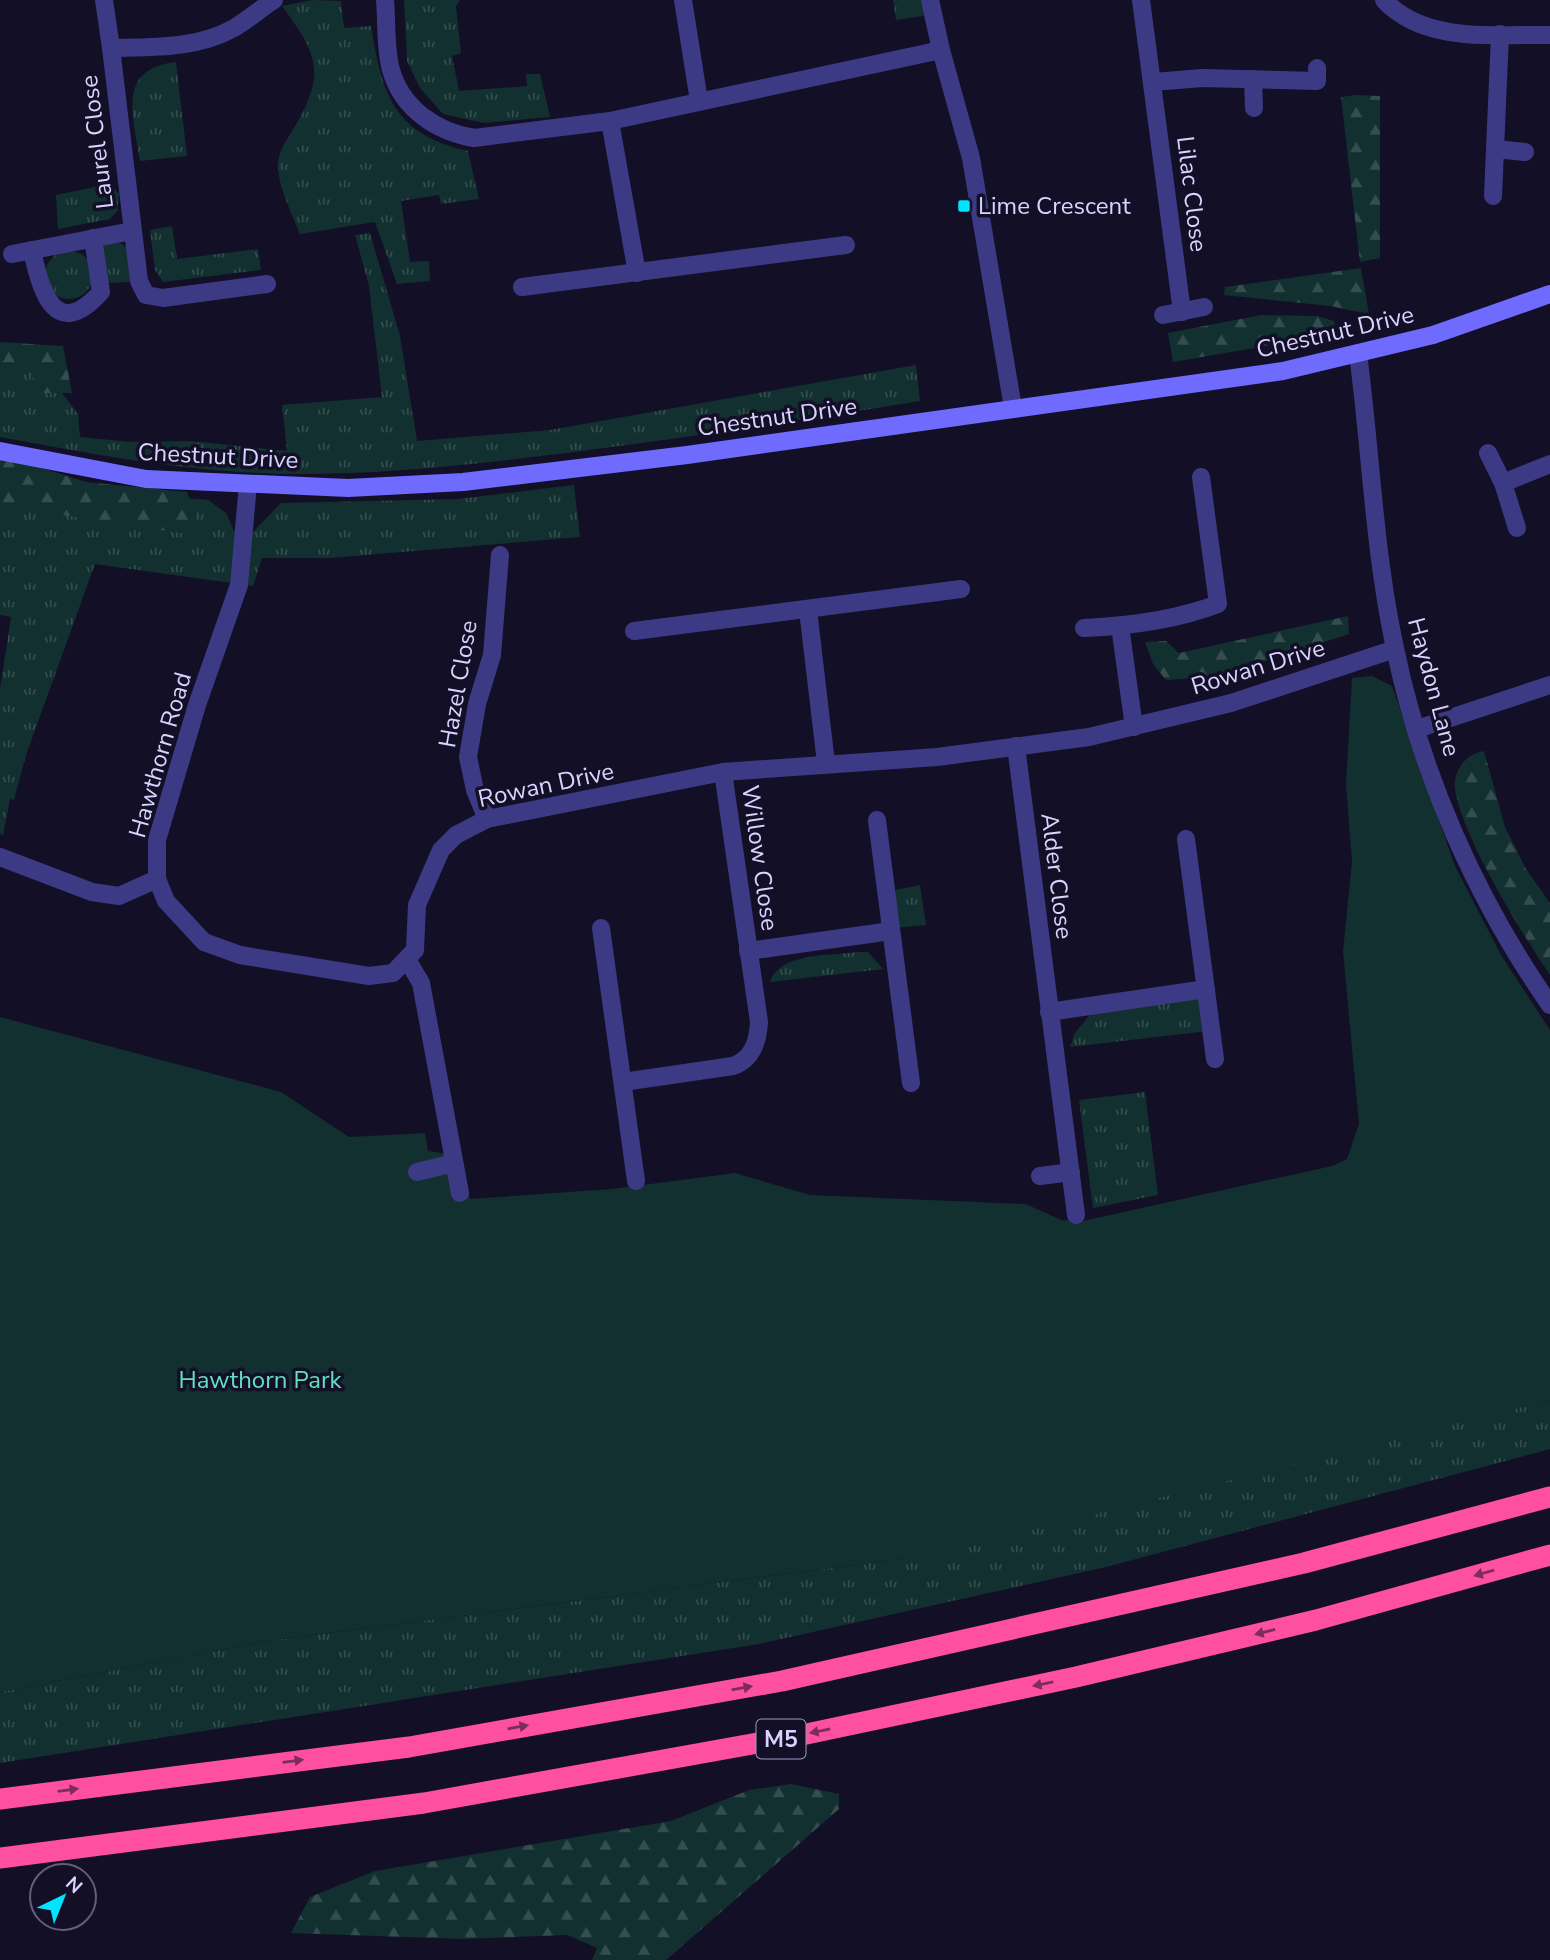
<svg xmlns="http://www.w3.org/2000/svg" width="1550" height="1960" font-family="'Nunito Sans',sans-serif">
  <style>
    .grass { fill: url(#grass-tufts) }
    .forest { fill: url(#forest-firs) }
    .green { fill: #12302f }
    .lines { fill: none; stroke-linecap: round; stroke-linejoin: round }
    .street { stroke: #3d3a85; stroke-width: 18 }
    .secondary { stroke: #6f6bff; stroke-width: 18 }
    .highway { stroke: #ff4fa3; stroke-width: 21 }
    .oneway { fill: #7d2c5e }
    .poi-dot { fill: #00e5ff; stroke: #130f26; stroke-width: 2.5 }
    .labels { text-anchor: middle; stroke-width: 7; stroke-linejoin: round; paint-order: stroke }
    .shield { fill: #130f26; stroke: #9e99be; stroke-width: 2 }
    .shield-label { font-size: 23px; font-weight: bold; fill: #d9d4ff }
    .street-label { font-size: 24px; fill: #d9d4ff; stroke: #130f26 }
    .poi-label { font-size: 24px; fill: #d9d4ff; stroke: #130f26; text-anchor: start }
    .park-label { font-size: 24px; fill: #5fe0c0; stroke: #130f26 }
  </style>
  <defs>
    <pattern id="grass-tufts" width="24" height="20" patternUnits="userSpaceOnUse" patternTransform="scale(1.75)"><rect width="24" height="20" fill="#12302f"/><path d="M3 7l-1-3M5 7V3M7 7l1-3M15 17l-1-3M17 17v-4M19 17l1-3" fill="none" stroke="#344d4e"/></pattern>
    <pattern id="forest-firs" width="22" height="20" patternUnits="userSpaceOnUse" patternTransform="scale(1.75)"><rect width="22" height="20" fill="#12302f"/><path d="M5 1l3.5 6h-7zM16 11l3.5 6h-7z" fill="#344d4e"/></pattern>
  </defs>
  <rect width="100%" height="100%" fill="#130f26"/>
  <!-- grass -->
  <g class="grass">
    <path d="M313,0L341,1L344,28L371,26C382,94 393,134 468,151L479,199L441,204L439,195L401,201L410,262L429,261L430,281L397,284L375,222L300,234C292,213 279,190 278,167C277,152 287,140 294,128C327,73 317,53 282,6Z"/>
    <polygon points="404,0 460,0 456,6 461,53 452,56 459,91 527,86 526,74 540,74 550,117 484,123 443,114 420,88 407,61"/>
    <polygon points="893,0 927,0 929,15 896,20"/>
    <path d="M176,62L187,156L140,161C134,117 115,69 176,62Z"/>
    <polygon points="110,184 119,194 117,211 110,219 58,229 56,195"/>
    <polygon points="172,226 177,259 258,249 261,270 163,282 155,270 150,230"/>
    <path d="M370,233L400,336L417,441L550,430L916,365L920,401C804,420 689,437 574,452C463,466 353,479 241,472C160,467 80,452 0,437V352L43,351L49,376L78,414L80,437L132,442L190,441L287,451L282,405L382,397L369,286L355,235Z"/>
    <path d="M114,241C134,245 130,265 131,282L108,283L101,250L104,244Z"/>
    <circle cx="69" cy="275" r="24"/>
    <polygon points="0,459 70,487 208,500 226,513 234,531 254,531 281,503 458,499 574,485 580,537 330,558 262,558 253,586 95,564 26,755 14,800 10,799 3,835 0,834 0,689 11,617 0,615"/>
    <polygon points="920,885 926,925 894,928 891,891"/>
    <path d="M857,952H868L883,969L770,982C780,952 830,956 857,952Z"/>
    <polygon points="1204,993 1208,1031 1070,1047 1075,1033 1093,1011"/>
    <polygon points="1145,1092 1158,1195 1093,1208 1079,1100"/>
    <polygon points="1550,1400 1550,1449 1106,1567 759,1644 0,1763 0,1692 266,1641 900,1559"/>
  </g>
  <!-- forest -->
  <g class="forest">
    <polygon points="1356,95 1380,96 1380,258 1360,262 1341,97"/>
    <polygon points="1361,268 1369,314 1330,306 1224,295 1225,287"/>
    <polygon points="1261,315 1317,316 1334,321 1337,334 1173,362 1168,333"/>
    <polygon points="0,342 63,346 72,393 42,393 25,364 0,363"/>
    <polygon points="0,455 86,482 187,492 197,524 194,535 29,510 0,501"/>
    <polygon points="1348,616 1349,634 1219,676 1166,680 1153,664 1145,642 1166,641 1179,653"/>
    <path d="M1484,751L1505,827L1526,869L1550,903V975C1521,932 1463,839 1455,789C1453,770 1466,754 1484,751Z"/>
    <polygon points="791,1784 839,1794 839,1809 666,1960 592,1960 597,1948 567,1935 463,1939 291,1933 310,1897 375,1871 671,1821 749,1790"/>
  </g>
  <!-- green -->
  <polygon class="green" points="1372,676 1392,686 1455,866 1501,955 1550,1030 1550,1400 959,1548 900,1559 266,1641 0,1692 0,1017 281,1092 349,1137 425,1133 428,1151 462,1156 470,1199 612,1189 735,1173 810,1195 1026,1204 1061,1220 1083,1221 1332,1166 1347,1159 1359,1124 1343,951 1352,861 1346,784 1352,678"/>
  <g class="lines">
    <!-- street -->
    <g class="street">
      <path d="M104,0L111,48C152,47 197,49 234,28C248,20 260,9 274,0"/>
      <path d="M385,0C387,22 385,49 391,70C402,109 437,132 474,138L610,121L941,50"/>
      <polyline points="683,0 699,101"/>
      <polyline points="930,0 941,50 971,158 1013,408"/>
      <polyline points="1141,0 1182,312"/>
      <path d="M1384,0C1425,44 1495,34 1550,35"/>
      <polyline points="111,48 139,281 146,295 163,298 267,284"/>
      <polyline points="1253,79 1254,108"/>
      <polyline points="1153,82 1202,78 1317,81 1317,68"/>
      <polyline points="610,121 637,273"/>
      <polyline points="1495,149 1525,152"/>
      <polyline points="1493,196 1500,34"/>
      <path d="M32,250C40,290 55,343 101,292L93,238"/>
      <polyline points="12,254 132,231"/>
      <polyline points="522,287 846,245"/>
      <polyline points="1163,315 1204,307"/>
      <path d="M1358,354C1371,452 1374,552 1395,648C1421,775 1476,899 1550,1005"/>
      <polyline points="1488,453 1503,483 1517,528"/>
      <polyline points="1503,483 1550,464"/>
      <polyline points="248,484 239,585 197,705 157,840 157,879 166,901 204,942 240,955 369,976 393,973 415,950 417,905 441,850 456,835 487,819 723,772 937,757 1089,737 1231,703 1395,649"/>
      <polyline points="808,610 826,763"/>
      <polyline points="1120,626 1134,727"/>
      <path d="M1084,628C1129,626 1176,620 1218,604L1201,477"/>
      <polyline points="634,631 961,589"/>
      <polyline points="1417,729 1550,685"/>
      <polyline points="1016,746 1076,1215"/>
      <polyline points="487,819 475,790 468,757 477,704 492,655 500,555"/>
      <polyline points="877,820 911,1083"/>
      <polyline points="1186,839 1215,1059"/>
      <polyline points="0,857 92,892 119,896 157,879"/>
      <polyline points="601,928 636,1181"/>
      <polyline points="748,951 891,931"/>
      <polyline points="408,961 421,983 460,1193"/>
      <polyline points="1049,1012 1206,989"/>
      <path d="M623,1082L733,1066C753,1059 758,1041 759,1022L723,772"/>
      <polyline points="417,1172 454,1163"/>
      <polyline points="1040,1176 1071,1172"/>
    </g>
    <!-- secondary -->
    <polyline class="secondary" points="0,451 146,479 348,488 463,482 687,455 1283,371 1433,335 1550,294"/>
    <!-- highway -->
    <g class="highway">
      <polyline points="0,1799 409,1747 782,1681 1304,1563 1550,1497"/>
      <polyline points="0,1858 424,1803 797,1736 1076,1677 1316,1620 1550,1555"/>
    </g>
  </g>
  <!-- one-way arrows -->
  <defs><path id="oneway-solid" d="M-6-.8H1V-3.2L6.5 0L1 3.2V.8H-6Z" transform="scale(1.75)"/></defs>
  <g class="oneway">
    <use href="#oneway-solid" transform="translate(1484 1573) rotate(164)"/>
    <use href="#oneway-solid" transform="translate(1265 1632) rotate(166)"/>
    <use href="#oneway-solid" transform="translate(1043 1684) rotate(168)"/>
    <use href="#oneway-solid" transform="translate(742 1688) rotate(-10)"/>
    <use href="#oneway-solid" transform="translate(518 1727) rotate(-10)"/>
    <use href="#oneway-solid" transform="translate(820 1731) rotate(168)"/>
    <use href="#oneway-solid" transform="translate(293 1761) rotate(-7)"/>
    <use href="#oneway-solid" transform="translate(68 1790) rotate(-7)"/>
  </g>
  <!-- markers -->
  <rect class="poi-dot" x="957" y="199" width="14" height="14" rx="3.5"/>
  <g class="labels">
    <!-- shield labels -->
    <rect class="shield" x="756.5" y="1719.5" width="49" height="39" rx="5"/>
    <g class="shield-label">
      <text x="781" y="1747">M5</text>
    </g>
    <!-- street labels -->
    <g class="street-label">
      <text transform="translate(97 142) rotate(-97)" y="8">Laurel Close</text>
      <text transform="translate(1192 194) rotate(83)" y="8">Lilac Close</text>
      <text transform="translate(1335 332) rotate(-13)" y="8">Chestnut Drive</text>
      <text transform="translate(777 417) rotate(-8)" y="8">Chestnut Drive</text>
      <text transform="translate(218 456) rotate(3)" y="8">Chestnut Drive</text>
      <text transform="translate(1258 667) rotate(-17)" y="8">Rowan Drive</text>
      <text transform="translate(458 684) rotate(-80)" y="8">Hazel Close</text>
      <text transform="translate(1434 687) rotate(75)" y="8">Haydon Lane</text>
      <text transform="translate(160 755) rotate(-74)" y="8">Hawthorn Road</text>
      <text transform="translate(546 785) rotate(-12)" y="8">Rowan Drive</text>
      <text transform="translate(760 858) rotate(82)" y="8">Willow Close</text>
      <text transform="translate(1057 876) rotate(83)" y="8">Alder Close</text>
    </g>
    <!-- poi labels -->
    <g class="poi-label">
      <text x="978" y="214">Lime Crescent</text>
    </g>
    <!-- park labels -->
    <g class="park-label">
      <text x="260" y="1388">Hawthorn Park</text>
    </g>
  </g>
  <!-- north arrow -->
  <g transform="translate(63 1897) rotate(43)"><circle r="33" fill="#130f26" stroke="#625e7d" stroke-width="2"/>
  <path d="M0-5L12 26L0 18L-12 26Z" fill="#00e5ff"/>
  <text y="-10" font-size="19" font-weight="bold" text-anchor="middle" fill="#d9d4ff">N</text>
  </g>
</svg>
